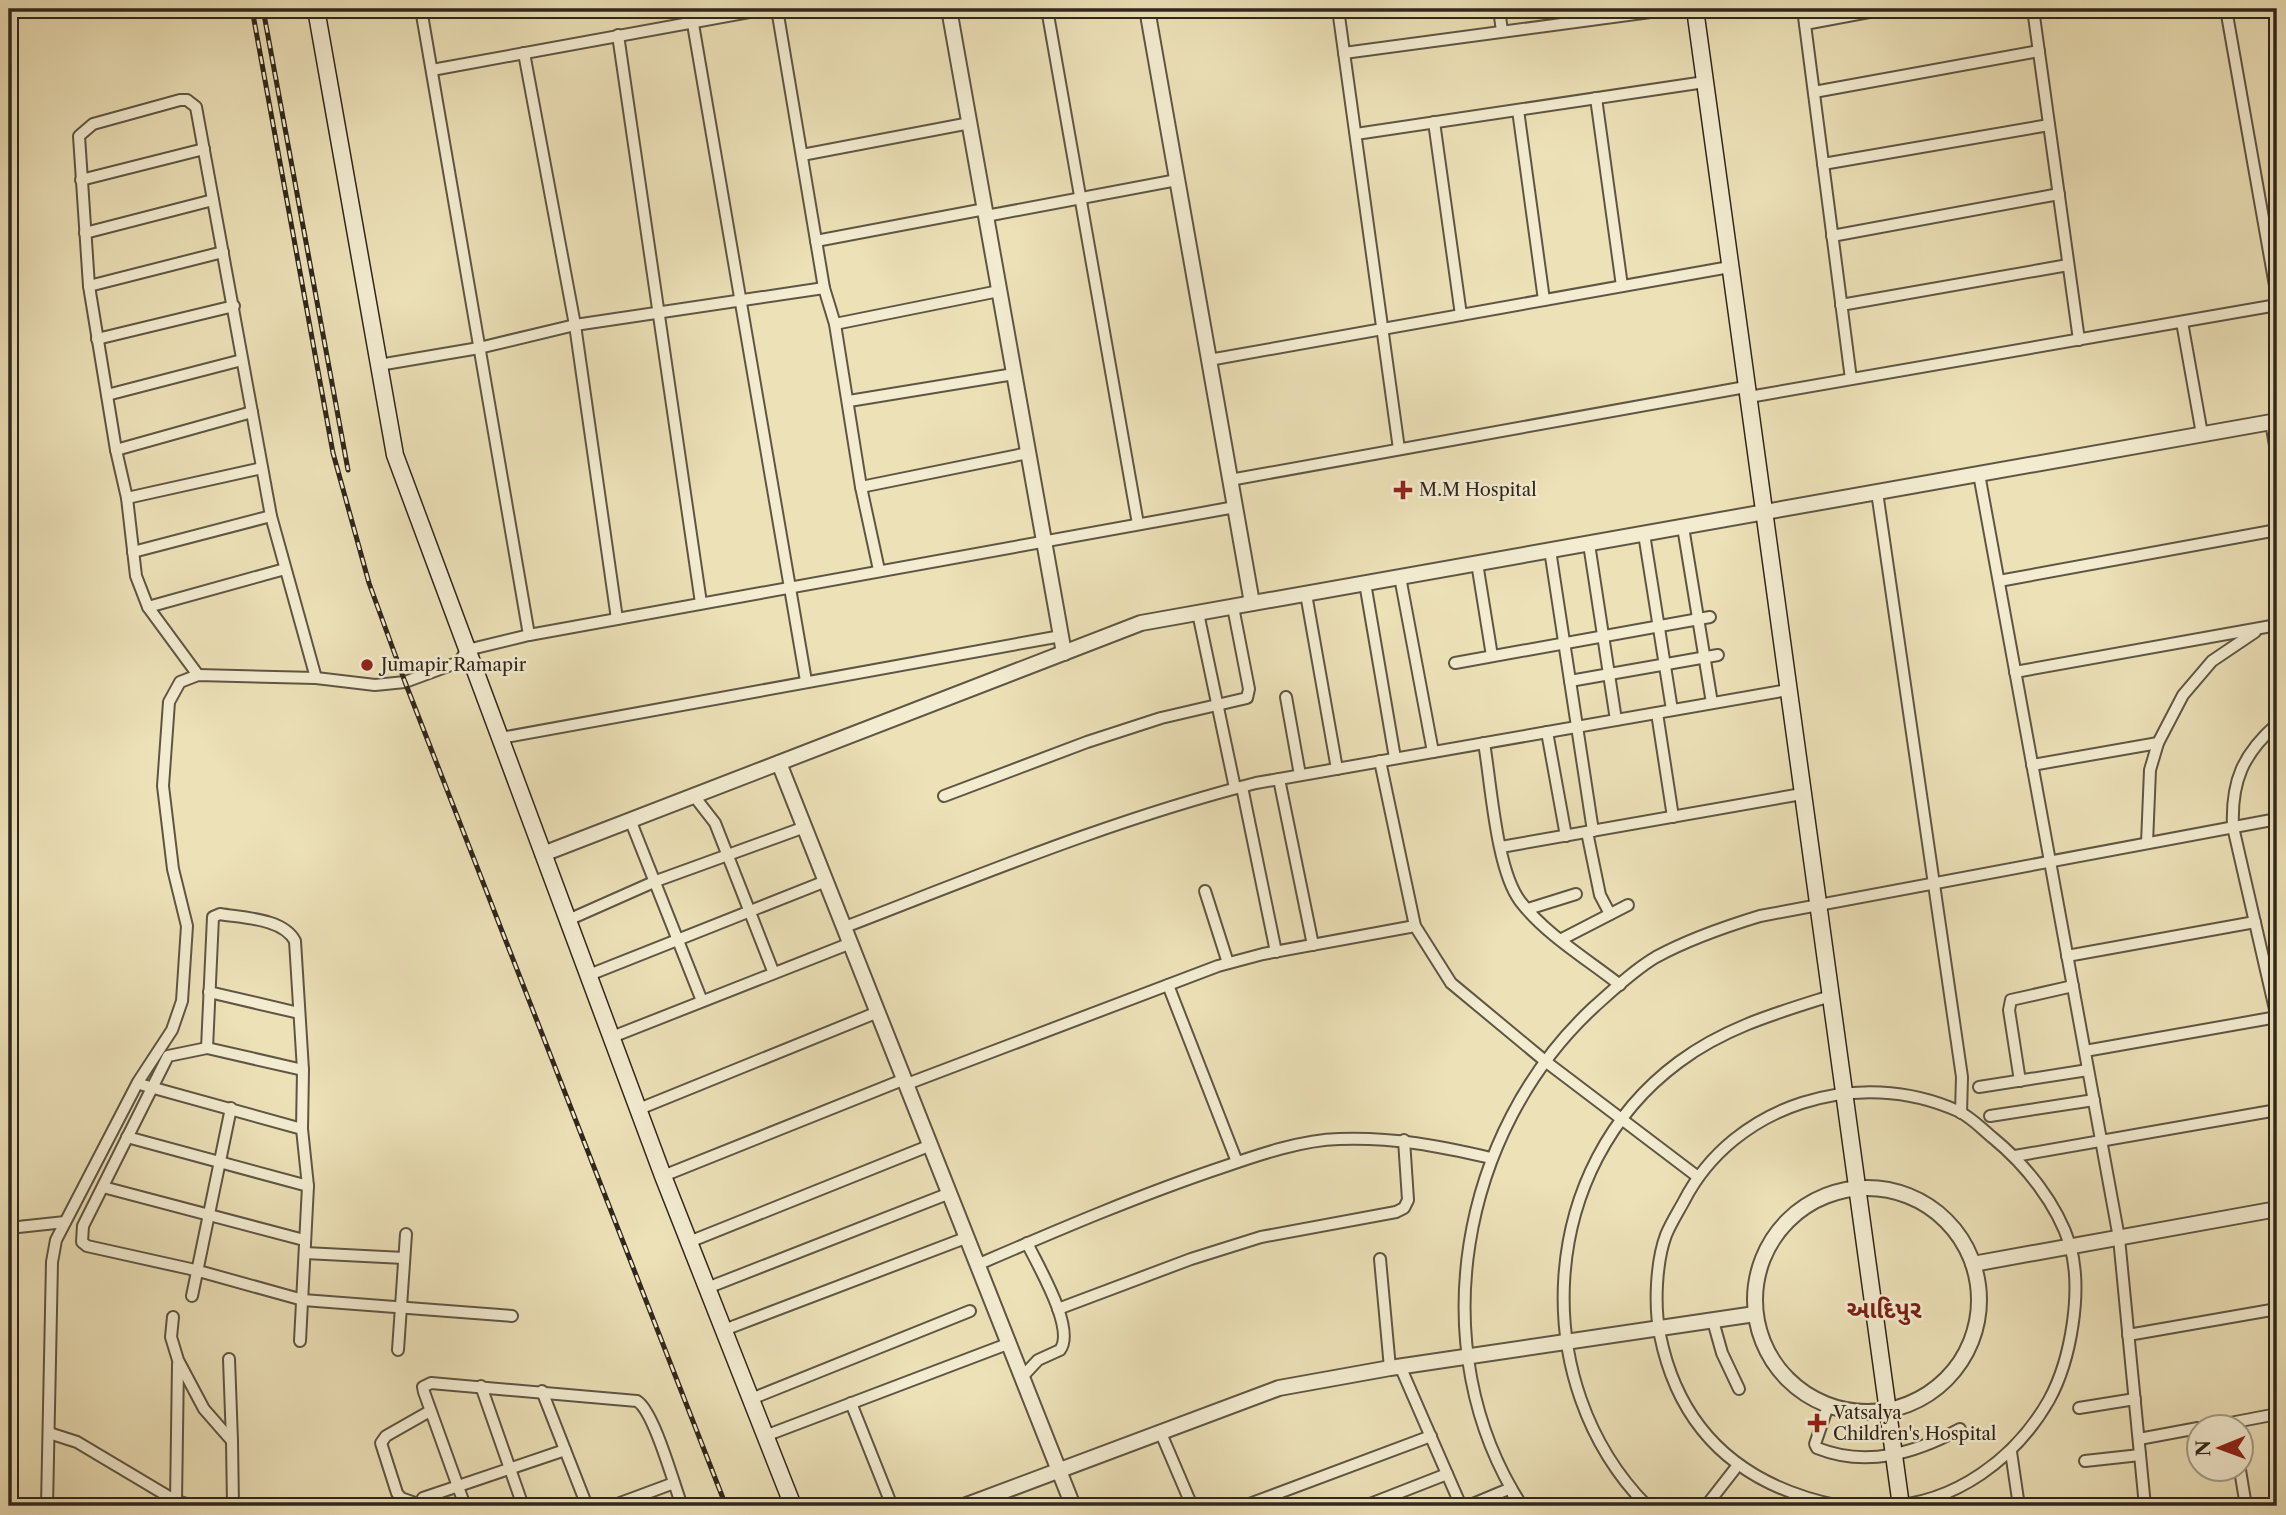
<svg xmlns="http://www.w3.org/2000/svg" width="2286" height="1515" font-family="'Libre Caslon Text','Noto Sans Gujarati',serif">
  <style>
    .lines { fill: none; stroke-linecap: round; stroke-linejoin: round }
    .minor-casing { stroke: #5e5643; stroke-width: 14 }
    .tertiary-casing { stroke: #5e5643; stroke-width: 18 }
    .secondary-casing { stroke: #2f271c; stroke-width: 19 }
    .minor { stroke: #f3ecd1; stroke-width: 10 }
    .tertiary { stroke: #f3ecd1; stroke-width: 14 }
    .secondary { stroke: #f3ecd1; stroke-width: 16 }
    .rail-casing { stroke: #2f271c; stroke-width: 5 }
    .rail { stroke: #f3ecd1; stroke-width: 2.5; stroke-dasharray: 8; stroke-linecap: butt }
    .poi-dot { fill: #8f2418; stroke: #f3ecd1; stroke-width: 2.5 }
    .labels { text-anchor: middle; stroke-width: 5; stroke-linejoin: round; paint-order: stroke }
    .poi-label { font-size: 18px; fill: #2f271c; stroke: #f3ecd1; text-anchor: start }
    .district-label { font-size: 24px; font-weight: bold; fill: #7a1f14; stroke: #f3ecd1 }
  </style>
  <rect width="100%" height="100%" fill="#ede1b8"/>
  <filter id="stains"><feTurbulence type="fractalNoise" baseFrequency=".00286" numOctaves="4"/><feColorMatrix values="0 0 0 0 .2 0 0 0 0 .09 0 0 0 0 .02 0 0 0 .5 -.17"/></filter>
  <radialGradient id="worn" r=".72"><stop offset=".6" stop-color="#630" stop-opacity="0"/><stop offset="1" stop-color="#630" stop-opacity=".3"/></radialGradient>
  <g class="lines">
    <defs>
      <g id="minor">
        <polyline points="421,9 529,635"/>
        <polyline points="777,9 824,288 835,324 861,487 879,570"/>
        <polyline points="1047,9 1138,524"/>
        <polyline points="1338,9 1399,449"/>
        <polyline points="1499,9 1502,31"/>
        <polyline points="1803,9 1851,379"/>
        <polyline points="2033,9 2079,340"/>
        <polyline points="2226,9 2277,297"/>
        <polyline points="693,24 806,681"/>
        <polyline points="1805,24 1885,9"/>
        <polyline points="618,35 701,603"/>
        <polyline points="524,53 575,325 617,619"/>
        <polyline points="1344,53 1673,9"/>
        <polyline points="432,70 766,9"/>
        <polyline points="1814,92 2039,51"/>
        <polyline points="1596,98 1622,286"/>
        <polyline points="1518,110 1544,300"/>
        <polyline points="1434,122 1461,315"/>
        <polyline points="1356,134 1698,83"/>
        <polyline points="802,155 970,123"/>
        <polyline points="1823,164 2049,125"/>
        <polyline points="81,180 204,149"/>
        <polyline points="986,216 1177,180"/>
        <polyline points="85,233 213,200"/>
        <polyline points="1832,236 2059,194"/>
        <polyline points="816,241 985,209"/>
        <polyline points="89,286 223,252"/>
        <polyline points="1841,305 2068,265"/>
        <polyline points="2182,322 2202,434"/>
        <polyline points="835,324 999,291"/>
        <polyline points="97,339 234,306"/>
        <polyline points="1209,360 1724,268"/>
        <polyline points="379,365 479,348 575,325 824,288"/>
        <polyline points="107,395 242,360"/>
        <polyline points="1749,397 2277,305"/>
        <polyline points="849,401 1014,374"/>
        <polyline points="2271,422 2277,457"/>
        <polyline points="116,450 252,412"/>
        <polyline points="1979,474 2119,1238 2145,1506"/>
        <polyline points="1230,480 1740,388"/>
        <polyline points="861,487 1028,453"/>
        <polyline points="1877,492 1962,1077 1961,1113"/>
        <polyline points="127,498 262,468"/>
        <polyline points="1683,527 1712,703"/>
        <polyline points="1644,534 1672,710"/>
        <polyline points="1589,544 1616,720"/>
        <polyline points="1550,550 1593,831"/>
        <polyline points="133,552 271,516"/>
        <polyline points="1477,563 1492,656"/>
        <polyline points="1400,577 1433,752"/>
        <polyline points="1999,581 2277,530"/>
        <polyline points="1365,583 1395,758"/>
        <polyline points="1306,594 1337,769"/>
        <polyline points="148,607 285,569"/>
        <polyline points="1198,613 1235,788"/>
        <polyline points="1455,663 1710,617"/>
        <polyline points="2015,672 2277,625"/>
        <polyline points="198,675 148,607 136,576 127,498 116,450 89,286 79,136 93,124 180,100 187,100 196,107 271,516 316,678"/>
        <polyline points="1570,681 1718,655"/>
        <polyline points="1286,697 1300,775"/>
        <polyline points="1657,713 1673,817"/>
        <path d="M2277,724C2243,754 2231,781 2233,827L2277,1018"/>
        <polyline points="1547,732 1566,836"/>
        <polyline points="501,738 1061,636"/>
        <path d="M1484,743C1491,783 1496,869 1520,901C1545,934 1587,959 1620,985"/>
        <polyline points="1380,761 1415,926 1451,983 1545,1061 1698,1177"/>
        <polyline points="2032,765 2158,743"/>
        <polyline points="1279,779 1313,945"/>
        <polyline points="1242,787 1276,952"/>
        <polyline points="694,796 715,823 773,971"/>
        <polyline points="944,796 1087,742 1161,718 1247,698 1249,689 1233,607"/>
        <polyline points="631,822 702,1001"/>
        <polyline points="1587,832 1600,895 1610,914"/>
        <polyline points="2147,843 2150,770 2158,743 2183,695 2212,661 2255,632"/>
        <polyline points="1501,847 1796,795"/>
        <polyline points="1205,891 1228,963"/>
        <polyline points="1528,909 1576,894"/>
        <polyline points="568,920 656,881 805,827"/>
        <path d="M845,927C980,875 1114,819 1256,783L1782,691"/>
        <polyline points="1562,939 1628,905"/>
        <polyline points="2067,956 2255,922"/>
        <polyline points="589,975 826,881"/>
        <polyline points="1168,985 1237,1162"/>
        <polyline points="209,992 299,1013"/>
        <polyline points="612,1037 851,943"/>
        <path d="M207,1048L213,917L220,914C242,918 283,918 295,941L303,1070L302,1129"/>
        <polyline points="2085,1051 2277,1017"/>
        <polyline points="303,1070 207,1048 168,1056 83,1226 82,1242 87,1246 195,1270 303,1300 512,1316"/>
        <polyline points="2020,1081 2009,1010 2011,1000 2073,986"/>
        <polyline points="907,1084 1218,966 1263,954 1415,926"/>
        <polyline points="143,1085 302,1129 308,1186 300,1341"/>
        <polyline points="1979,1087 2088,1070"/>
        <polyline points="639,1109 878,1012"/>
        <polyline points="1990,1116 2094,1100"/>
        <polyline points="127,1137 308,1186"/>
        <polyline points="2015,1156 2277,1110"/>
        <polyline points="663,1176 905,1079"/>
        <polyline points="103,1187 304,1240"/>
        <polyline points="9,1228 65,1222"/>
        <polyline points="689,1242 931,1145"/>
        <polyline points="305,1253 404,1258"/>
        <polyline points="1380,1259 1390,1368"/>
        <path d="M979,1264C1060,1229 1142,1194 1226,1166C1261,1154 1302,1140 1339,1139C1394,1137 1439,1146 1491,1158"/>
        <polyline points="707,1288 950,1193"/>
        <polyline points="192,1296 231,1108"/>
        <polyline points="1058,1309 1191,1259 1261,1237 1396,1212 1404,1208 1408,1200 1404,1140"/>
        <polyline points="173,1317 171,1337 178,1360 204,1409 232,1441 233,1506"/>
        <polyline points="1713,1321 1722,1353 1739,1389"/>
        <polyline points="724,1330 968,1237"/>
        <polyline points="2128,1335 2277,1309"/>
        <polyline points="398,1350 406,1234"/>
        <polyline points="229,1359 232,1441"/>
        <polyline points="1400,1366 1461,1506"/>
        <path d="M1023,1376L1038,1360L1060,1350C1076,1329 1038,1266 1027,1243"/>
        <polyline points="481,1386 523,1506"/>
        <polyline points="542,1391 587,1506"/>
        <polyline points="751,1399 970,1311"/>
        <polyline points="851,1403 892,1506"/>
        <path d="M1828,1406L1815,1444L1817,1448C1867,1468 1915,1453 1960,1429"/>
        <polyline points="2079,1408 2135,1399"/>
        <polyline points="2204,1428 2277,1414"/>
        <polyline points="1160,1431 1192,1506"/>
        <polyline points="49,1433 77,1442 176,1501 194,1506"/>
        <polyline points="765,1436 1010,1343"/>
        <polyline points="2139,1439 2198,1428"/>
        <polyline points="2011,1452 2019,1506"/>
        <polyline points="2085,1461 2140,1455"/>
        <polyline points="2240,1470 2246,1506"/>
        <polyline points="176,1501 178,1364"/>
        <polyline points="418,1504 401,1498 397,1493 381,1443 386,1436 430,1411"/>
        <polyline points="47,1506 52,1262 56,1240 138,1082 172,1030 182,1001 187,926 173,869 163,786 169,702 180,682 198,675 316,678 375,685 405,682 459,662 467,650 529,635 1235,507"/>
        <polyline points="418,1506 423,1498 565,1450"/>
        <path d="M465,1506L424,1392L423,1387L431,1383L637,1401C654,1411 674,1485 682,1506"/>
        <polyline points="612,1506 674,1483"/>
        <polyline points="1244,1506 1431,1436"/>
        <polyline points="1365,1506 1447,1474"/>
        <polyline points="1468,1506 1511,1488 1513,1495"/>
        <path d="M1522,1506C1420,1349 1460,1131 1594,1007C1613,990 1634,970 1656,957C1689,939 1724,927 1760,916L2277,819"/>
        <path d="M1647,1506C1525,1382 1538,1166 1679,1062C1723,1029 1773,1014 1824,998"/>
        <polyline points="1706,1506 1738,1465"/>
        <path d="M1840,1506C1744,1487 1680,1434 1660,1335C1654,1306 1656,1262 1666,1235C1671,1223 1678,1212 1684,1201C1734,1104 1859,1066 1958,1111C1971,1117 1982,1129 1993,1138C2026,1165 2057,1204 2070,1245C2083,1290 2071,1360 2049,1400C2016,1458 1955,1504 1886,1506"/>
      </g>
      <g id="tertiary">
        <polyline points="949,9 1064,653"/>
        <polyline points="1147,9 1252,603"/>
        <polyline points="779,763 1073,1506"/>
        <polyline points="543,854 1141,623 2277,421"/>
        <circle cx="1867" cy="1300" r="112"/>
        <polyline points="1973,1264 2277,1209"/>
        <polyline points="964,1506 1279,1388 1390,1368 1755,1314"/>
      </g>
      <g id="secondary">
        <polyline points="316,9 395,455 663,1176 793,1506"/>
        <polyline points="1695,9 1901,1506"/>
      </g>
    </defs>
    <!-- minor casing -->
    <use href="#minor" class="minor-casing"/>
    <!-- tertiary casing -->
    <use href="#tertiary" class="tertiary-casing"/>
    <!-- secondary casing -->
    <use href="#secondary" class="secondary-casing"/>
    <!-- minor -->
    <use href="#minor" class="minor"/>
    <!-- tertiary -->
    <use href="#tertiary" class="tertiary"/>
    <!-- secondary -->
    <use href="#secondary" class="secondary"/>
    <defs>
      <g id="rail">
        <polyline points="252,9 333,453 369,583 405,682 726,1506"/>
        <polyline points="263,9 348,470"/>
      </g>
    </defs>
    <!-- rail casing -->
    <use href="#rail" class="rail-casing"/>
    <!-- rail -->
    <use href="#rail" class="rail"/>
  </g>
  <!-- markers -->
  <g class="poi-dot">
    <path d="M1399.5 479.5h7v7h7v7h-7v7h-7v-7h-7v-7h7z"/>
    <circle cx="367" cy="665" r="7"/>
    <path d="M1813.5 1412.5h7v7h7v7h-7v7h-7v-7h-7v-7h7z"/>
  </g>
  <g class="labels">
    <!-- poi labels -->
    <g class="poi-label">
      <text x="1419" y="496">M.M Hospital</text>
      <text x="381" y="671">Jumapir Ramapir</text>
      <text x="1833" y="1419">Vatsalya<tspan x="1833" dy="21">Children's Hospital</tspan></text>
    </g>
    <!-- district labels -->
    <g class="district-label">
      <text x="1884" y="1318">આદિપુર</text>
    </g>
  </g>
  <!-- margin -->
  <rect width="2286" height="1515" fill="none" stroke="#ede1b8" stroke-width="35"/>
  <rect x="10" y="10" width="2265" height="1494" fill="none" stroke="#2f271c" stroke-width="3.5"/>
  <rect x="18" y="18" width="2251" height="1480" fill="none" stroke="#2f271c" stroke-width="2"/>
  <!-- north arrow -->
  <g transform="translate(2220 1448) rotate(269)"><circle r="33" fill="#f3ecd1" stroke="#a59d89" stroke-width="2"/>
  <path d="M0-5L12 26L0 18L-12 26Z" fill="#8f2418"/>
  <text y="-10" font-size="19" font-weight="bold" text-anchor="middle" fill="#2f271c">N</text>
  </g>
  <rect width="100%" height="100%" filter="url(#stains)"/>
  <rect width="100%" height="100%" fill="url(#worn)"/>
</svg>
